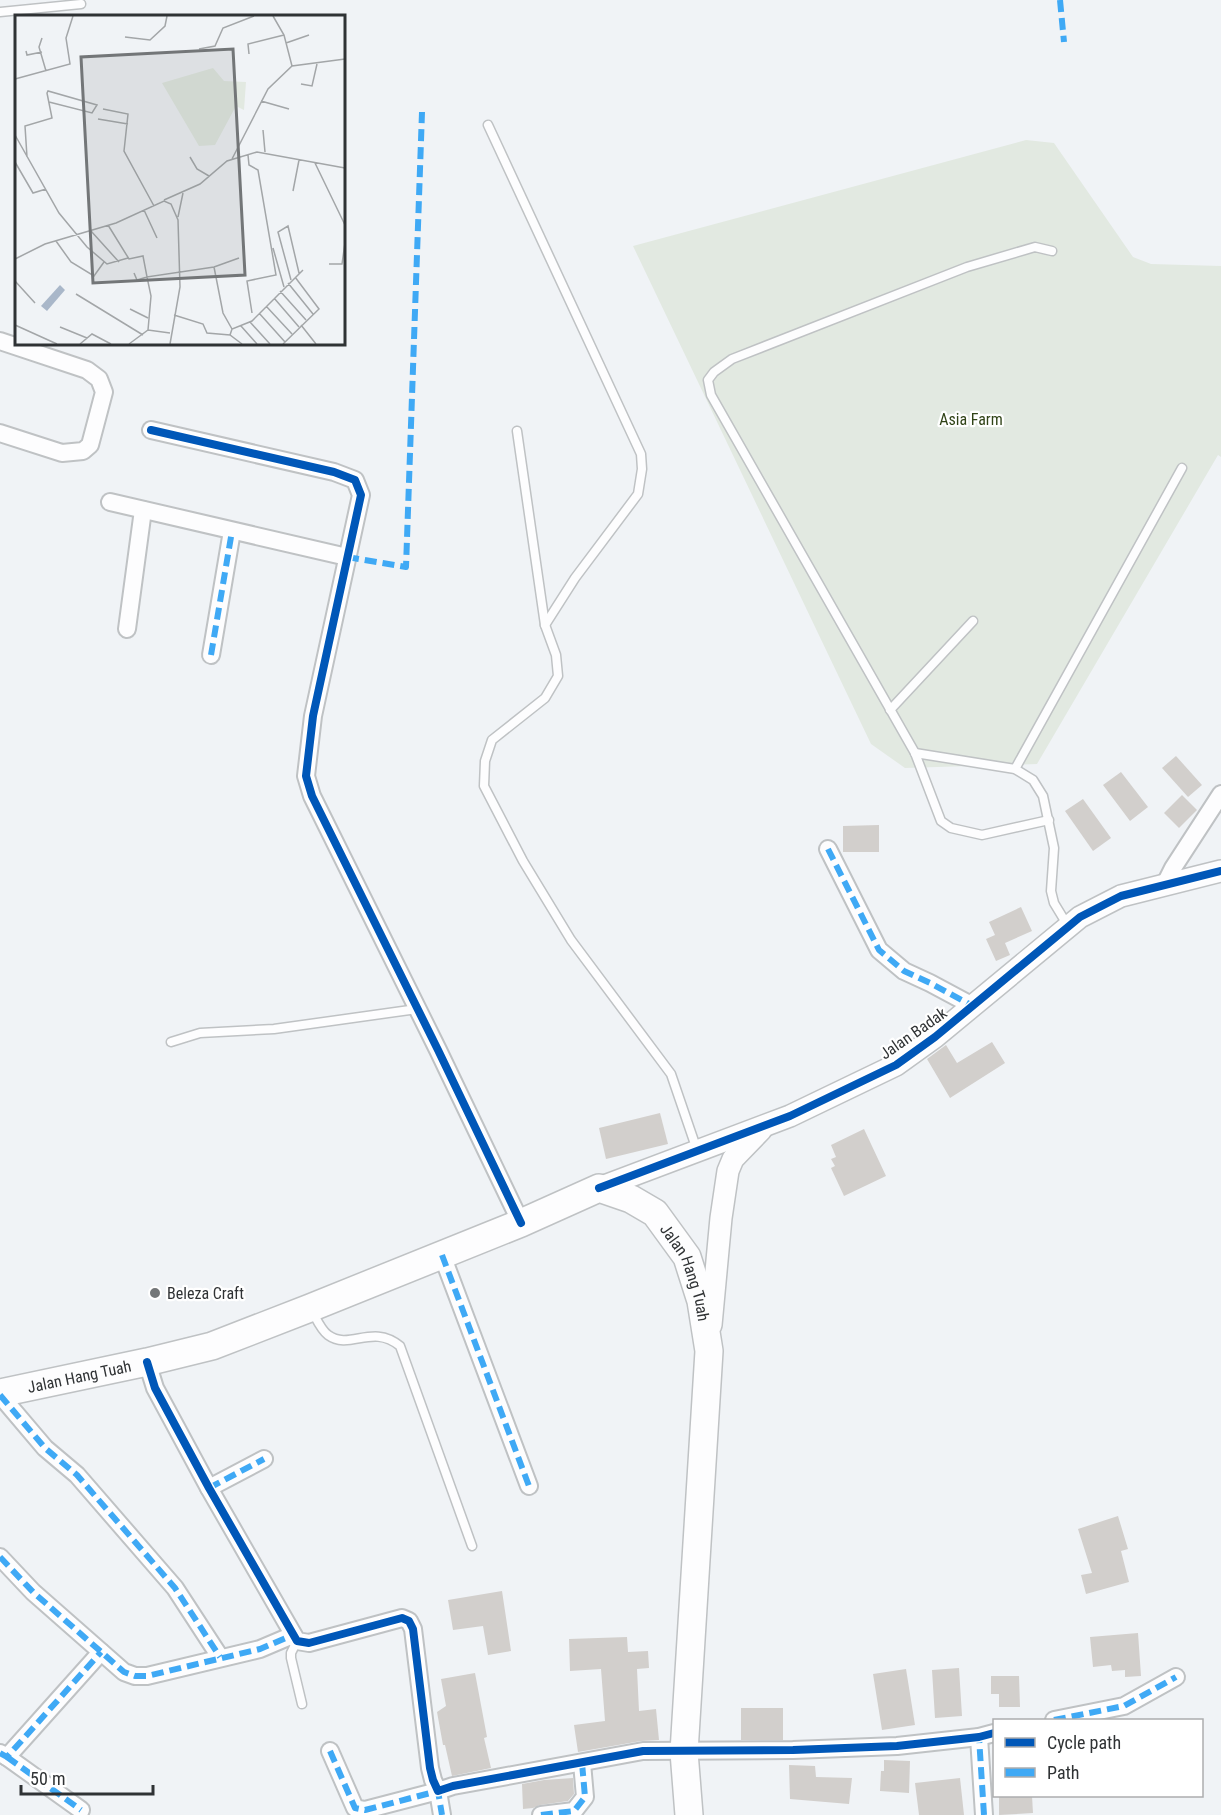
<svg xmlns="http://www.w3.org/2000/svg" width="1221" height="1815" font-family="'Roboto Condensed',sans-serif">
  <style>
    .green { fill: #e2e9e1 }
    .building { fill: #d2cfcc }
    .lines { fill: none; stroke-linecap: round; stroke-linejoin: round }
    .service-casing { stroke: #bfc2c4; stroke-width: 11 }
    .minor-casing { stroke: #bfc2c4; stroke-width: 20 }
    .tertiary-casing { stroke: #bfc2c4; stroke-width: 24 }
    .primary-casing { stroke: #bfc2c4; stroke-width: 30 }
    .service { stroke: #fdfdfe; stroke-width: 8 }
    .minor { stroke: #fdfdfe; stroke-width: 16 }
    .tertiary { stroke: #fdfdfe; stroke-width: 21 }
    .primary { stroke: #fdfdfe; stroke-width: 27 }
    .quiet { stroke: #3fa9f5; stroke-width: 6; stroke-dasharray: 12 6; stroke-linecap: butt }
    .cycleway-casing { stroke: #fff; stroke-width: 11 }
    .cycleway { stroke: #0057b8; stroke-width: 8 }
    .poi-dot { fill: #737678; stroke: #fff; stroke-width: 2 }
    .labels { text-anchor: middle; stroke-width: 4.5; stroke-linejoin: round; paint-order: stroke }
    .park-label { font-size: 16px; fill: #304317; stroke: #fff }
    .street-label { font-size: 16px; fill: #2f3234; stroke: #fff }
    .poi-label { font-size: 16px; fill: #2f3234; stroke: #fff; text-anchor: start }
    .inset-road { fill: none; stroke: #a3a6a8; stroke-width: 1.5 }
    .view { fill: #737678; fill-opacity: 0.15; stroke: #737678; stroke-width: 3 }
    .inset-edge { fill: none; stroke: #2f3234; stroke-width: 3 }
  </style>
  <rect width="100%" height="100%" fill="#f0f3f6"/>
  <!-- green -->
  <polygon class="green" points="1026,140 1054,143 1133,257 1151,264 1221,266 1221,457 1218,455 1037,764 905,768 871,744 633,246"/>
  <!-- building -->
  <g class="building">
    <polygon points="1176,756 1202,785 1188,797 1162,768"/>
    <polygon points="1121,772 1148,807 1130,821 1103,785"/>
    <polygon points="1182,795 1197,810 1179,828 1164,813"/>
    <polygon points="1083,799 1111,838 1093,851 1065,811"/>
    <polygon points="879,825 879,852 843,852 843,826"/>
    <polygon points="1021,907 1032,931 1005,943 1010,955 996,961 986,939 995,935 989,922"/>
    <polygon points="992,1042 1005,1063 950,1098 927,1059 946,1045 957,1063"/>
    <polygon points="660,1113 668,1144 606,1159 599,1128"/>
    <polygon points="864,1129 886,1176 844,1196 831,1168 835,1166 831,1159 836,1157 831,1145"/>
    <polygon points="1118,1516 1128,1549 1121,1551 1129,1582 1086,1594 1081,1575 1092,1573 1078,1529"/>
    <polygon points="502,1591 511,1651 488,1655 483,1626 453,1630 448,1600"/>
    <polygon points="1138,1633 1141,1676 1125,1677 1125,1670 1112,1671 1111,1665 1093,1667 1090,1637"/>
    <polygon points="627,1637 628,1652 648,1651 649,1668 637,1669 639,1711 656,1709 659,1740 641,1741 578,1752 574,1725 605,1721 601,1669 570,1671 569,1639"/>
    <polygon points="959,1668 962,1716 935,1718 932,1670"/>
    <polygon points="906,1669 915,1725 882,1730 873,1674"/>
    <polygon points="475,1673 487,1737 484,1738 491,1768 452,1776 445,1745 443,1745 437,1712 446,1706 441,1679"/>
    <polygon points="991,1676 1019,1676 1020,1707 999,1707 999,1694 991,1694"/>
    <rect x="741" y="1708" width="42" height="32"/>
    <polygon points="884,1760 910,1761 909,1793 880,1791 881,1771 884,1771"/>
    <polygon points="789,1765 815,1766 816,1777 852,1778 849,1804 790,1799"/>
    <polygon points="573,1778 574,1794 568,1801 540,1805 533,1808 523,1809 522,1784 544,1780"/>
    <polygon points="960,1778 964,1815 919,1815 915,1783"/>
    <polygon points="999,1796 1032,1796 1033,1813 999,1815"/>
  </g>
  <g class="lines">
    <defs>
      <g id="service">
        <polyline points="0,12 81,4"/>
        <polyline points="488,125 641,454 642,469 638,494 575,578 545,625"/>
        <polyline points="517,431 545,625 556,655 558,676 545,698 492,740 485,761 484,786 523,861 571,940 671,1074 697,1150"/>
        <polyline points="890,710 973,621"/>
        <polyline points="915,753 1015,769 1033,780 1043,796 1054,848 1051,891 1054,903 1068,926"/>
        <polyline points="1015,769 1182,468"/>
        <polyline points="1049,820 982,835 951,828 941,821 915,753 711,395 708,380 714,372 732,359 967,267 1035,247 1052,251"/>
        <polyline points="171,1042 200,1033 274,1029 417,1009"/>
        <path d="M312,1311C316,1318 321,1330 328,1335C350,1351 372,1323 400,1346L472,1546"/>
        <polyline points="297,1641 291,1653 291,1658 302,1704"/>
      </g>
      <g id="minor">
        <polyline points="0,341 87,370 99,379 104,392 90,445 83,451 62,453 0,433"/>
        <polyline points="151,430 334,472 355,480 361,495 313,716 306,776 312,796 438,1050 521,1223"/>
        <polyline points="110,502 347,557"/>
        <polyline points="127,629 143,510"/>
        <polyline points="211,655 232,531"/>
        <polyline points="828,849 879,950 904,971 930,983 973,1006"/>
        <polyline points="1165,884 1173,868 1221,794"/>
        <polyline points="442,1255 529,1486"/>
        <polyline points="147,1362 155,1388 209,1488 297,1641 309,1643 402,1618 409,1621 413,1629 430,1768 433,1780 438,1791 453,1786 643,1751 793,1750 897,1746 979,1737 994,1733"/>
        <polyline points="0,1395 45,1448 77,1475 175,1588 220,1657"/>
        <polyline points="209,1488 264,1459"/>
        <polyline points="0,1557 33,1592 124,1672 135,1676 147,1676 260,1649 293,1635"/>
        <polyline points="1054,1720 1124,1706 1176,1677"/>
        <polyline points="979,1737 984,1815"/>
        <polyline points="330,1751 355,1808 365,1810 438,1791 442,1815"/>
        <polyline points="0,1753 7,1757 101,1652"/>
        <polyline points="7,1757 81,1810"/>
        <polyline points="541,1815 574,1811 585,1797 582,1763"/>
      </g>
      <g id="tertiary">
        <polyline points="599,1188 790,1116 896,1065 935,1037 1080,917 1121,896 1221,871"/>
        <polyline points="711,1325 721,1218 728,1171 733,1159 761,1130"/>
      </g>
      <g id="primary">
        <path id="s1" d="M0,1393L147,1362L212,1346L310,1308L521,1223L599,1188L631,1199L655,1213L687,1257L701,1301L709,1351L684,1752L689,1815"/>
      </g>
    </defs>
    <!-- service casing -->
    <use href="#service" class="service-casing"/>
    <!-- minor casing -->
    <use href="#minor" class="minor-casing"/>
    <!-- tertiary casing -->
    <use href="#tertiary" class="tertiary-casing"/>
    <!-- primary casing -->
    <use href="#primary" class="primary-casing"/>
    <!-- service -->
    <use href="#service" class="service"/>
    <!-- minor -->
    <use href="#minor" class="minor"/>
    <!-- tertiary -->
    <use href="#tertiary" class="tertiary"/>
    <!-- primary -->
    <use href="#primary" class="primary"/>
    <!-- quiet -->
    <g class="quiet">
      <polyline points="1060,0 1064,42"/>
      <polyline points="347,557 406,567 422,112"/>
      <polyline points="211,655 232,531"/>
      <polyline points="828,849 879,950 904,971 930,983 973,1006"/>
      <polyline points="442,1255 529,1486"/>
      <polyline points="0,1395 45,1448 77,1475 175,1588 220,1657"/>
      <polyline points="209,1488 264,1459"/>
      <polyline points="0,1557 33,1592 124,1672 135,1676 147,1676 260,1649 293,1635"/>
      <polyline points="1054,1720 1124,1706 1176,1677"/>
      <polyline points="330,1751 355,1808 365,1810 438,1791 442,1815"/>
      <polyline points="0,1753 7,1757 101,1652"/>
      <polyline points="7,1757 81,1810"/>
      <polyline points="541,1815 574,1811 585,1797 582,1763"/>
      <polyline points="984,1815 979,1737 985,1736"/>
    </g>
    <defs>
      <g id="cycleway">
        <polyline points="151,430 334,472 355,480 361,495 313,716 306,776 312,796 438,1050 521,1223"/>
        <polyline points="599,1188 790,1116 896,1065 935,1037 1080,917 1121,896 1221,871"/>
        <polyline points="147,1362 155,1388 209,1488 297,1641 309,1643 402,1618 409,1621 413,1629 430,1768 433,1780 438,1791 453,1786 643,1751 793,1750 897,1746 979,1737 994,1733"/>
      </g>
    </defs>
    <!-- cycleway casing -->
    <use href="#cycleway" class="cycleway-casing"/>
    <!-- cycleway -->
    <use href="#cycleway" class="cycleway"/>
  </g>
  <!-- markers -->
  <circle class="poi-dot" cx="155" cy="1293" r="6"/>
  <g class="labels">
    <!-- park labels -->
    <g class="park-label">
      <text x="971" y="425">Asia Farm</text>
    </g>
    <!-- street labels -->
    <g class="street-label">
      <text transform="translate(913 1033) rotate(-35)" y="6">Jalan Badak</text>
      <text dy="6" stroke="none"><textPath href="#s1" startOffset="765">Jalan Hang Tuah</textPath></text>
      <text dy="6" stroke="none"><textPath href="#s1" startOffset="81">Jalan Hang Tuah</textPath></text>
    </g>
    <!-- poi labels -->
    <g class="poi-label">
      <text x="167" y="1299">Beleza Craft</text>
    </g>
  </g>
  <!-- overview -->
  <g transform="translate(15 15)">
    <rect width="330" height="330" fill="#f0f3f6"/>
    <path d="M198,53L209,66L231,67L229,95L221,91L200,130L184,131L147,68Z" fill="#e2e9e1"/>
    <path d="M45,270L50,275L32,296L26,291Z" fill="#a9b7c9"/>
    <path class="inset-road" d="M258,1L269,20L277,51M110,22L135,25L150,11L152,1M27,23L24,32L31,56M271,28L294,20M184,34L200,31L208,13L239,1M11,36L12,40L27,37M234,39L233,29L269,20M0,64L55,49L51,23L58,1M286,69L297,71L302,49M246,86L274,94M88,94L113,99L109,136L139,191M83,104L113,109M248,115L250,137M0,120L44,198L72,232L92,249L113,243M233,140L234,150L243,155L261,260L232,266L237,298M12,142L10,111L37,103L32,78L33,76L82,90L77,98L34,87M175,142L182,154L194,161M217,144L253,74L277,51L330,44M0,147L18,178L31,174M300,148L330,210M278,176L284,145M149,185L185,169L212,146L242,137L330,153M129,195L142,223M163,202L168,178M93,210L114,244L128,241L132,262L199,252L224,243M76,216L104,247M41,226L56,247L79,261L89,247M258,233L269,272M0,244L30,229L101,208L149,186L156,189L163,205L165,272L155,329M314,249H327L330,228M199,252L208,298L217,314M119,258L122,265L132,262L136,281L133,315M276,265L263,217L273,211L284,258M0,266L20,288M273,268L298,299M265,276L291,305M61,279L128,320M259,283L284,312M251,291L277,319M115,294L133,303M244,298L270,327M159,300L188,309L192,318L215,320L227,329M235,307L255,329M0,310L42,329M286,310L301,329M226,311L242,329M45,312L72,323M215,320L217,314L237,306L288,255M65,329L77,319L96,329M114,329L133,315L155,318M268,329L304,294L280,262"/>
    <path class="view" d="M218,34L230,260L78,268L66,42Z"/>
    <rect width="330" height="330" class="inset-edge"/>
  </g>
  <!-- legend -->
  <rect x="993" y="1719" width="210" height="78" fill="#ffffff" stroke="#acadae" stroke-width="1.5"/>
  <rect x="1005" y="1738" width="30" height="9" fill="#0057b8" stroke="#acadae" stroke-width="1.5"/>
  <text x="1047" y="1749" font-size="18" fill="#2f3234">Cycle path</text>
  <rect x="1005" y="1768" width="30" height="9" fill="#3fa9f5" stroke="#acadae" stroke-width="1.5"/>
  <text x="1047" y="1779" font-size="18" fill="#2f3234">Path</text>
  <!-- scale -->
  <path d="M21 1785v9h132v-9" fill="none" stroke="#2f3234" stroke-width="3"/>
  <text x="30" y="1785" font-size="18" fill="#2f3234" stroke="#ffffff" stroke-width="4.5" paint-order="stroke">50 m</text>
</svg>
